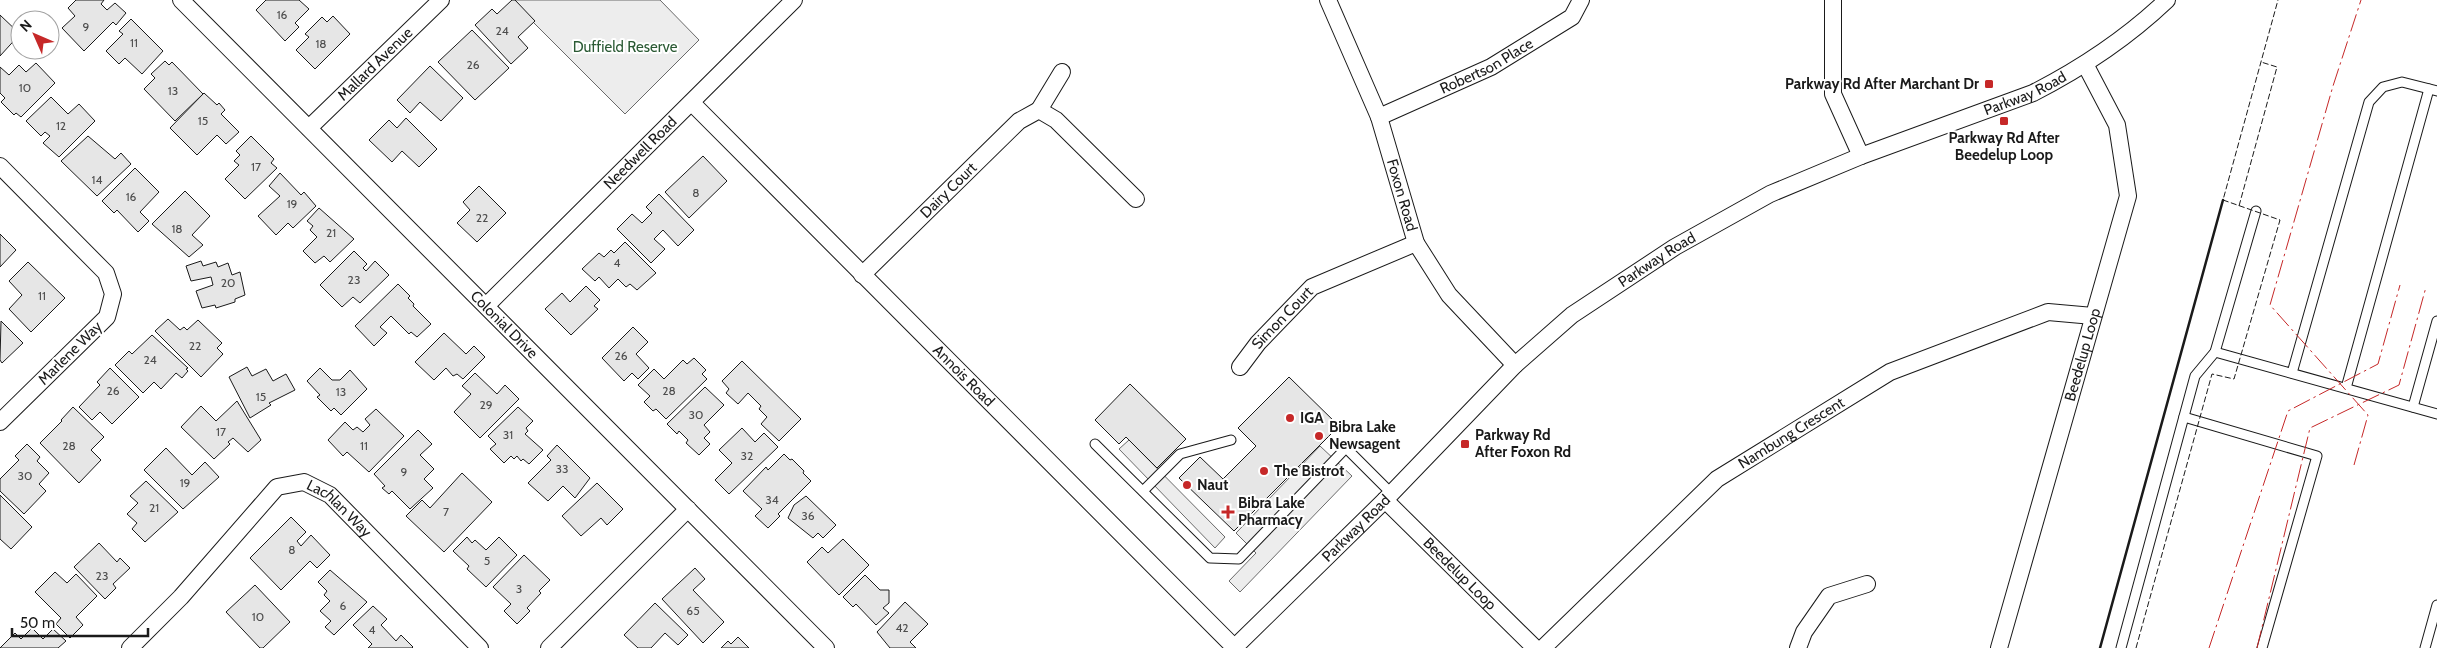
<svg xmlns="http://www.w3.org/2000/svg" width="2437" height="648" font-family="Cabin,sans-serif">
  <style>
    .built { fill: #ededed; stroke: #6a6a6a }
    .building { fill: #e6e6e6; stroke: #1a1a1a }
    .lines { fill: none; stroke-linecap: round; stroke-linejoin: round }
    .lane-casing { stroke: #1a1a1a; stroke-width: 11 }
    .street-casing { stroke: #1a1a1a; stroke-width: 18 }
    .lane { stroke: #fff; stroke-width: 9 }
    .street { stroke: #fff; stroke-width: 16 }
    .fence { stroke: #1a1a1a; stroke-width: 1; stroke-dasharray: 6 2.5; stroke-linecap: butt }
    .wall { stroke: #1a1a1a; stroke-width: 2.5 }
    .power { stroke: #c62828; stroke-width: 1; stroke-dasharray: 18 4 2.5 4; stroke-linecap: butt }
    .poi-dot { fill: #c62828; stroke: #fff; stroke-width: 2 }
    .labels { text-anchor: middle; stroke-width: 4; stroke-linejoin: round; paint-order: stroke }
    .number-label { font-size: 12px; fill: #4d4d4d }
    .park-label { font-size: 15px; fill: #2b5a34; stroke: #fff }
    .street-label { font-size: 15px; fill: #1a1a1a; stroke: #fff }
    .poi-label { font-size: 15px; font-weight: bold; fill: #1a1a1a; stroke: #fff; text-anchor: start }
  </style>
  <rect width="100%" height="100%" fill="#fff"/>
  <!-- built -->
  <g class="built">
    <polygon points="511,0 660,0 699,40 625,114"/>
    <polygon points="1129,440 1225,537 1215,548 1119,449"/>
    <polygon points="1320,446 1352,476 1240,592 1229,581 1256,553 1236,533"/>
  </g>
  <!-- building -->
  <g class="building">
    <polygon points="76,0 104,0 101,4 107,10 115,3 126,13 116,25 113,22 84,51 62,28 75,16 68,8"/>
    <polygon points="266,0 299,0 309,9 295,23 299,27 285,41 256,10"/>
    <polygon points="512,0 515,0 535,21 518,37 528,48 511,64 475,25 492,9 497,14"/>
    <polygon points="0,15 20,34 0,56"/>
    <polygon points="333,16 350,34 315,69 296,50 309,37 305,34 322,17 327,22"/>
    <polygon points="131,19 163,51 142,74 125,58 119,64 106,51 123,34 119,31"/>
    <polygon points="472,30 509,68 475,100 438,62"/>
    <polygon points="165,61 169,65 172,62 203,94 175,121 144,89 155,78 151,74"/>
    <polygon points="36,63 55,83 21,117 16,113 14,115 1,102 5,98 0,93 0,67 9,75 19,65 26,72"/>
    <polygon points="430,66 463,98 441,121 420,102 410,113 397,100"/>
    <polygon points="204,93 217,105 219,103 225,110 221,114 239,132 226,144 217,135 197,155 170,128"/>
    <polygon points="51,97 68,114 79,104 95,121 59,157 43,143 50,136 45,132 41,136 26,121"/>
    <polygon points="406,118 437,149 419,167 402,151 392,162 369,140 389,120 397,128"/>
    <polygon points="88,136 115,159 121,153 131,164 97,196 61,161"/>
    <polygon points="251,136 274,159 271,163 277,168 245,199 225,179 239,165 234,161 240,155 236,151"/>
    <polygon points="703,156 727,181 689,218 665,192"/>
    <polygon points="135,168 159,192 140,212 149,221 138,232 117,210 114,213 102,201"/>
    <polygon points="280,173 301,195 304,192 316,206 293,228 288,223 276,235 258,216 280,196 269,186"/>
    <polygon points="479,186 506,213 477,242 457,223 470,210 463,202"/>
    <polygon points="185,191 210,216 192,235 203,245 189,257 152,224"/>
    <polygon points="659,194 694,230 678,246 663,230 654,239 665,249 651,263 617,229 632,214 642,223 652,213 646,207"/>
    <polygon points="319,208 354,239 330,262 324,256 315,263 303,251 317,237 310,230 313,226 307,221"/>
    <polygon points="0,234 16,250 0,267"/>
    <polygon points="625,242 656,273 637,290 630,284 626,287 618,279 609,288 599,277 595,281 582,269 599,253 604,257 611,250 614,253"/>
    <polygon points="354,251 367,264 363,268 366,271 375,261 389,275 360,303 353,297 342,307 320,285"/>
    <polygon points="201,261 203,266 216,262 218,267 228,263 232,275 240,272 245,295 235,299 235,302 216,308 215,305 202,308 196,291 213,285 211,277 191,281 186,266"/>
    <polygon points="28,262 65,298 31,332 9,309 22,295 9,281"/>
    <polygon points="398,284 410,296 408,298 414,304 413,306 431,324 417,337 411,332 409,334 391,316 380,327 387,333 374,346 355,326"/>
    <polygon points="586,286 600,300 594,306 598,309 571,335 545,309 562,293 570,302"/>
    <polygon points="168,319 180,330 184,327 187,330 198,320 222,343 217,348 223,354 201,377 155,331"/>
    <polygon points="1,321 23,343 2,363 0,360"/>
    <polygon points="633,327 648,342 636,354 649,368 638,379 632,373 624,381 602,358"/>
    <polygon points="444,333 466,354 474,346 485,357 463,379 457,374 453,376 446,368 434,380 415,362"/>
    <polygon points="152,335 188,368 186,369 188,371 182,378 176,373 161,389 154,382 143,393 115,365 129,351 132,354"/>
    <polygon points="694,358 706,370 702,374 707,379 666,419 656,409 653,411 644,402 650,396 638,385 654,369 664,379 683,360 687,364"/>
    <polygon points="742,361 801,419 779,441 761,424 767,417 759,409 761,406 748,393 738,404 726,393 729,389 722,381"/>
    <polygon points="247,367 252,376 266,369 273,381 286,374 295,390 269,403 271,405 250,418 229,377"/>
    <polygon points="110,368 139,397 112,424 100,412 92,420 79,407 100,385 97,382"/>
    <polygon points="320,368 332,380 340,380 350,370 367,389 341,415 334,408 331,411 317,397 320,395 307,381"/>
    <polygon points="475,373 497,394 505,385 519,399 480,438 454,412 471,394 462,386"/>
    <polygon points="1289,377 1339,426 1234,531 1179,478 1200,457 1223,479 1256,446 1238,428"/>
    <polygon points="1130,384 1186,439 1157,468 1126,437 1119,444 1095,420"/>
    <polygon points="705,387 724,405 704,425 710,432 704,438 710,444 699,455 686,443 688,440 679,431 677,434 667,424"/>
    <polygon points="237,401 261,440 248,452 233,438 228,442 230,444 214,459 181,427 201,406 216,421"/>
    <polygon points="73,407 104,437 91,450 101,460 79,483 40,443 62,421 61,420"/>
    <polygon points="518,407 533,421 526,428 528,431 525,434 543,450 529,464 523,459 521,461 517,456 514,459 511,456 504,463 490,449 496,444 488,436"/>
    <polygon points="376,409 404,436 369,472 347,452 343,456 328,440 345,422 353,430 357,427 363,432 370,425 365,419"/>
    <polygon points="742,428 755,442 764,433 778,447 729,494 715,480 732,463 719,450"/>
    <polygon points="418,430 432,444 420,455 434,469 424,479 433,488 410,509 392,491 389,494 382,488 385,486 374,474"/>
    <polygon points="27,444 40,457 37,461 49,473 39,484 46,491 24,514 0,491 0,479 19,460 15,456"/>
    <polygon points="557,445 590,478 575,498 563,486 548,501 528,483 551,460 547,456"/>
    <polygon points="166,448 192,475 205,462 219,477 183,509 144,470"/>
    <polygon points="784,454 790,460 792,459 804,471 803,473 811,481 778,514 780,516 768,528 755,516 762,509 743,491 766,467 768,470"/>
    <polygon points="462,473 492,502 444,552 406,516 422,500 430,508"/>
    <polygon points="146,481 178,512 145,542 132,529 137,523 127,514 138,503 130,496"/>
    <polygon points="597,483 623,509 607,525 601,518 581,536 562,516"/>
    <polygon points="0,495 32,527 11,549 0,539"/>
    <polygon points="806,496 836,525 823,538 818,533 813,538 788,518 794,505"/>
    <polygon points="291,517 306,532 297,541 301,546 311,535 330,555 317,568 310,561 281,590 250,558"/>
    <polygon points="467,537 472,543 475,540 486,550 499,537 517,555 486,587 467,569 469,566 453,551"/>
    <polygon points="843,539 869,565 839,595 807,562 822,547 828,553"/>
    <polygon points="99,543 117,562 120,558 130,568 113,584 116,588 105,599 74,567"/>
    <polygon points="524,555 550,580 539,591 541,593 527,608 530,611 517,624 504,611 511,604 493,587"/>
    <polygon points="695,568 705,579 693,590 724,622 703,643 662,599"/>
    <polygon points="330,570 367,602 334,635 325,627 331,621 320,611 330,601 324,595 327,591 318,582"/>
    <polygon points="55,572 67,583 76,574 97,596 76,617 83,625 70,638 56,624 61,618 35,592"/>
    <polygon points="865,575 880,590 889,590 889,603 883,608 889,613 876,625 856,604 853,607 843,597"/>
    <polygon points="255,585 290,622 263,648 260,648 226,612"/>
    <polygon points="905,602 928,624 910,642 916,648 890,648 877,632"/>
    <polygon points="655,603 688,635 678,645 665,633 651,648 638,648 624,635"/>
    <polygon points="373,606 387,619 381,625 396,641 401,635 413,647 412,648 368,648 372,644 353,625"/>
    <polygon points="32,628 43,639 53,629 66,641 58,648 0,648 15,633 21,639"/>
    <polygon points="738,637 749,648 721,648 728,641 731,644"/>
  </g>
  <g class="lines">
    <defs>
      <g id="lane">
        <polyline points="2215,352 2437,414"/>
        <polyline points="2292,373 2369,102 2383,87 2402,82 2437,91"/>
        <polyline points="2346,388 2429,89"/>
        <polyline points="2413,407 2437,321"/>
        <polyline points="2184,417 2317,456 2262,648"/>
        <polyline points="1095,444 1210,558 1239,559 1346,448 1391,493"/>
        <polyline points="1143,491 1180,454 1231,440"/>
        <polyline points="2121,648 2195,376 2215,352 2256,211"/>
        <polyline points="2425,648 2437,605"/>
      </g>
      <g id="street">
        <path id="s1" d="M181,0L826,648"/>
        <path id="s2" d="M1328,0L1379,117L1416,243L1449,295L1515,365"/>
        <polyline points="1833,0 1833,94 1861,156"/>
        <path id="s3" d="M692,103L1235,648"/>
        <polyline points="1039,110 1062,72"/>
        <path id="s4" d="M1379,117L1491,67L1572,17L1581,0"/>
        <path id="s5" d="M309,128L441,0"/>
        <polyline points="0,166 106,273 113,294 107,317 0,422"/>
        <path id="s6" d="M862,275L1019,121L1039,110L1056,120L1136,199"/>
        <path id="s7" d="M487,305L794,0"/>
        <path id="s8" d="M1240,367L1258,343L1312,287L1416,243"/>
        <path id="s9" d="M1385,500L1535,648"/>
        <path id="s10" d="M130,648L181,597L277,487L304,482L330,495L480,648"/>
        <polyline points="549,648 688,509"/>
        <path id="s11" d="M1234,648L1385,500L1515,365L1572,315L1675,247L1770,194L1861,156L2033,93C2082,68 2127,38 2167,0"/>
        <path id="s12" d="M1543,648L1717,479L1890,372L2048,312L2093,316"/>
        <polyline points="1798,648 1804,632 1829,596 1867,584"/>
        <path id="s13" d="M1999,648L2128,196L2117,125L2085,64"/>
      </g>
    </defs>
    <!-- lane casing -->
    <use href="#lane" class="lane-casing"/>
    <!-- street casing -->
    <use href="#street" class="street-casing"/>
    <!-- lane -->
    <use href="#lane" class="lane"/>
    <!-- street -->
    <use href="#street" class="street"/>
    <!-- fence -->
    <g class="fence">
      <polyline points="2239,206 2277,67 2261,62"/>
      <polyline points="2136,648 2212,374 2234,379 2280,220 2223,200 2278,0"/>
    </g>
    <!-- wall -->
    <polyline class="wall" points="2100,648 2223,200"/>
    <!-- power -->
    <g class="power">
      <polyline points="2354,465 2368,415 2270,305 2333,86 2361,0"/>
      <polyline points="2209,648 2288,411 2378,364 2400,285"/>
      <polyline points="2257,648 2310,428 2399,385 2426,287"/>
    </g>
  </g>
  <!-- markers -->
  <g class="poi-dot">
    <rect x="1984" y="79" width="10" height="10" rx="2.5"/>
    <rect x="1999" y="116" width="10" height="10" rx="2.5"/>
    <circle cx="1290" cy="418" r="5"/>
    <circle cx="1319" cy="436" r="5"/>
    <rect x="1460" y="439" width="10" height="10" rx="2.5"/>
    <circle cx="1264" cy="471" r="5"/>
    <circle cx="1187" cy="485" r="5"/>
    <path d="M1225.5 504.5h5v5h5v5h-5v5h-5v-5h-5v-5h5z"/>
  </g>
  <g class="labels">
    <!-- number labels -->
    <g class="number-label">
      <text x="282" y="19">16</text>
      <text x="86" y="31">9</text>
      <text x="502" y="35">24</text>
      <text x="134" y="47">11</text>
      <text x="321" y="48">18</text>
      <text x="473" y="69">26</text>
      <text x="25" y="92">10</text>
      <text x="173" y="95">13</text>
      <text x="203" y="125">15</text>
      <text x="61" y="130">12</text>
      <text x="256" y="171">17</text>
      <text x="97" y="184">14</text>
      <text x="696" y="197">8</text>
      <text x="131" y="201">16</text>
      <text x="292" y="208">19</text>
      <text x="482" y="222">22</text>
      <text x="177" y="233">18</text>
      <text x="331" y="237">21</text>
      <text x="617" y="267">4</text>
      <text x="354" y="284">23</text>
      <text x="228" y="287">20</text>
      <text x="42" y="300">11</text>
      <text x="195" y="350">22</text>
      <text x="621" y="360">26</text>
      <text x="150" y="364">24</text>
      <text x="113" y="395">26</text>
      <text x="669" y="395">28</text>
      <text x="341" y="396">13</text>
      <text x="261" y="401">15</text>
      <text x="486" y="409">29</text>
      <text x="696" y="419">30</text>
      <text x="221" y="436">17</text>
      <text x="508" y="439">31</text>
      <text x="69" y="450">28</text>
      <text x="364" y="450">11</text>
      <text x="747" y="460">32</text>
      <text x="562" y="473">33</text>
      <text x="404" y="476">9</text>
      <text x="25" y="480">30</text>
      <text x="185" y="487">19</text>
      <text x="772" y="504">34</text>
      <text x="154" y="512">21</text>
      <text x="446" y="516">7</text>
      <text x="808" y="520">36</text>
      <text x="292" y="554">8</text>
      <text x="487" y="565">5</text>
      <text x="102" y="580">23</text>
      <text x="519" y="593">3</text>
      <text x="343" y="610">6</text>
      <text x="693" y="615">65</text>
      <text x="258" y="621">10</text>
      <text x="902" y="632">42</text>
      <text x="372" y="634">4</text>
    </g>
    <!-- park labels -->
    <g class="park-label">
      <text x="625" y="52">Duffield Reserve</text>
    </g>
    <!-- street labels -->
    <g class="street-label">
      <text dy="5" stroke="none"><textPath href="#s5" startOffset="92">Mallard Avenue</textPath></text>
      <text dy="5" stroke="none"><textPath href="#s4" startOffset="119">Robertson Place</textPath></text>
      <text dy="5" stroke="none"><textPath href="#s11" startOffset="981">Parkway Road</textPath></text>
      <text dy="5" stroke="none"><textPath href="#s7" startOffset="216">Needwell Road</textPath></text>
      <text dy="5" stroke="none"><textPath href="#s6" startOffset="121">Dairy Court</textPath></text>
      <text dy="5" stroke="none"><textPath href="#s2" startOffset="209">Foxon Road</textPath></text>
      <text dy="5" stroke="none"><textPath href="#s11" startOffset="576">Parkway Road</textPath></text>
      <text dy="5" stroke="none"><textPath href="#s8" startOffset="65">Simon Court</textPath></text>
      <text dy="5" stroke="none"><textPath href="#s1" startOffset="458">Colonial Drive</textPath></text>
      <text transform="translate(70 353) rotate(-45)" y="5">Marlene Way</text>
      <text dy="5" stroke="none"><textPath href="#s13" startOffset="305">Beedelup Loop</textPath></text>
      <text dy="5" stroke="none"><textPath href="#s3" startOffset="385">Annois Road</textPath></text>
      <text dy="5" stroke="none"><textPath href="#s12" startOffset="330">Nambung Crescent</textPath></text>
      <text dy="5" stroke="none"><textPath href="#s10" startOffset="290">Lachlan Way</textPath></text>
      <text dy="5" stroke="none"><textPath href="#s11" startOffset="171">Parkway Road</textPath></text>
      <text dy="5" stroke="none"><textPath href="#s9" startOffset="105">Beedelup Loop</textPath></text>
    </g>
    <!-- poi labels -->
    <g class="poi-label">
      <text x="1979" y="89" text-anchor="end">Parkway Rd After Marchant Dr</text>
      <text x="2004" y="143" text-anchor="middle">Parkway Rd After<tspan x="2004" dy="17">Beedelup Loop</tspan></text>
      <text x="1300" y="423">IGA</text>
      <text x="1329" y="432">Bibra Lake<tspan x="1329" dy="17">Newsagent</tspan></text>
      <text x="1475" y="440">Parkway Rd<tspan x="1475" dy="17">After Foxon Rd</tspan></text>
      <text x="1274" y="476">The Bistrot</text>
      <text x="1197" y="490">Naut</text>
      <text x="1238" y="508">Bibra Lake<tspan x="1238" dy="17">Pharmacy</tspan></text>
    </g>
  </g>
  <!-- north arrow -->
  <g transform="translate(35 35) rotate(315)"><circle r="24" fill="#ffffff" stroke="#a3a3a3"/>
  <path d="M0-4L9 19L0 12L-9 19Z" fill="#c62828"/>
  <text y="-8" font-size="14" font-weight="bold" text-anchor="middle" fill="#1a1a1a">N</text>
  </g>
  <!-- scale -->
  <path d="M12 628v8h136v-8" fill="none" stroke="#1a1a1a" stroke-width="2.5"/>
  <text x="20" y="628" font-size="15" fill="#1a1a1a" stroke="#ffffff" stroke-width="4" paint-order="stroke">50 m</text>
</svg>
